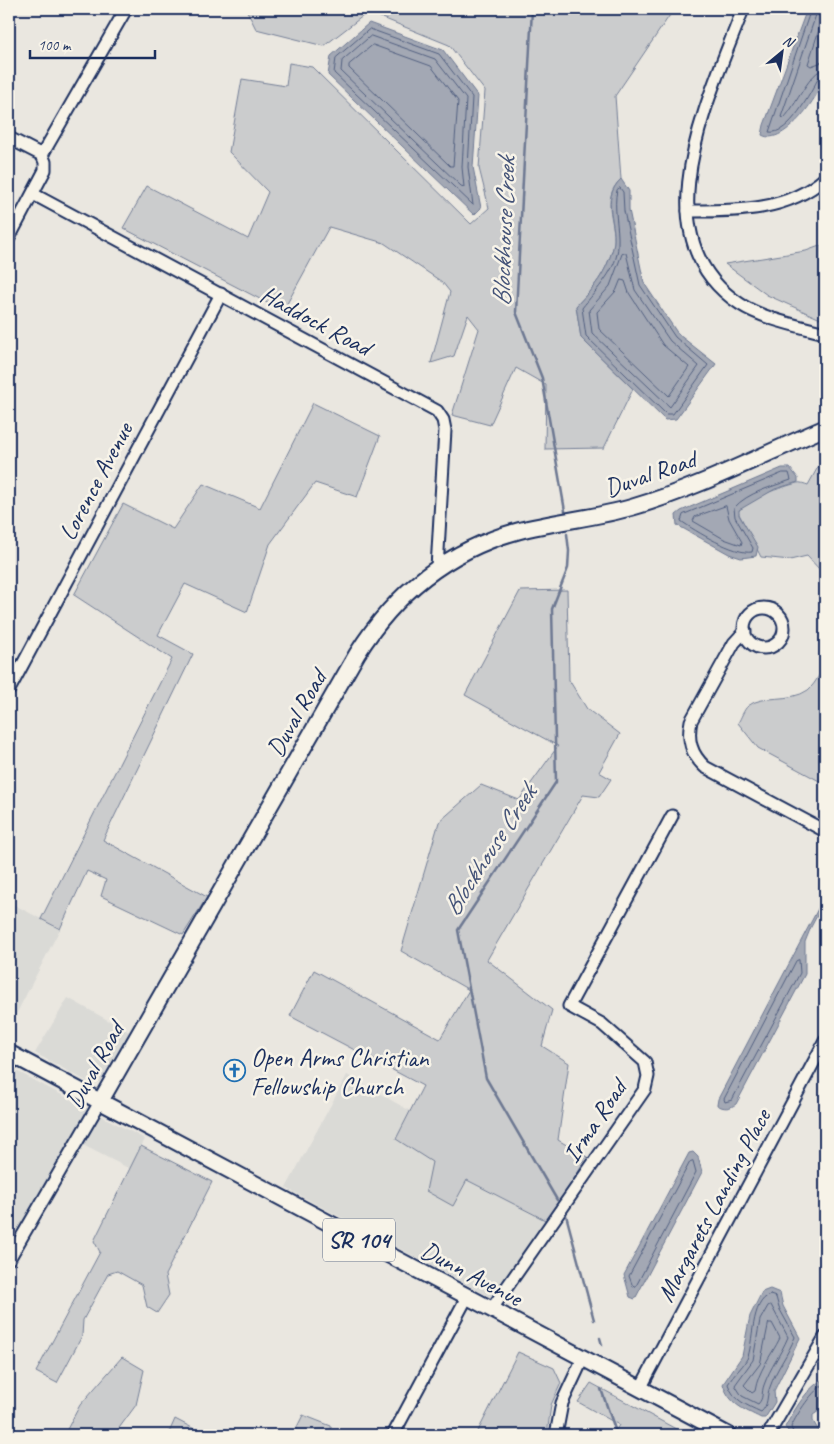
<svg xmlns="http://www.w3.org/2000/svg" width="834" height="1444" font-family="Caveat,sans-serif">
  <style>
    .built { fill: #dadad6 }
    .green { fill: #cbcccd; stroke: #737e96 }
    .water { fill: #a3a8b4; stroke: #6d7892 }
    .lines { fill: none; stroke-linecap: round; stroke-linejoin: round }
    .shore { stroke: #515f80; stroke-width: 1 }
    .stream { stroke: #6d7892; stroke-width: 2.5 }
    .minor-casing { stroke: #1b2f5e; stroke-width: 15 }
    .major-casing { stroke: #1b2f5e; stroke-width: 19 }
    .minor { stroke: #f7f3e8; stroke-width: 11 }
    .major { stroke: #f7f3e8; stroke-width: 15 }
    .labels { text-anchor: middle; stroke-width: 5; stroke-linejoin: round; paint-order: stroke }
    .shield { fill: #f7f3e8; stroke: #5d6a87; stroke-width: 1 }
    .shield-label { font-size: 24px; font-weight: bold; fill: #1b2f5e }
    .street-label { font-size: 25px; fill: #1b2f5e; stroke: #f7f3e8 }
    .poi-label { font-size: 25px; fill: #1b2f5e; stroke: #f7f3e8; text-anchor: start }
    .water-label { font-size: 26px; font-style: italic; fill: #445378; stroke: #f7f3e8 }
  </style>
  <rect width="100%" height="100%" fill="#eae7e0"/>
  <filter id="ink" filterUnits="userSpaceOnUse"><feTurbulence type="fractalNoise" baseFrequency=".02" numOctaves="2"/><feDisplacementMap in="SourceGraphic" scale="10" xChannelSelector="R" yChannelSelector="G"/><feConvolveMatrix kernelMatrix="1 2 1 2 8 2 1 2 1" color-interpolation-filters="sRGB"/></filter>
  <g filter="url(#ink)">
    <!-- built -->
    <g class="built">
      <polygon points="9,902 60,929 9,1028"/>
      <polygon points="68,998 131,1033 100,1082 90,1083 35,1053"/>
      <polygon points="9,1067 145,1139 130,1169 73,1140 9,1251"/>
      <polygon points="347,1075 412,1112 396,1139 467,1180 549,1222 494,1299 286,1188"/>
    </g>
    <!-- green -->
    <g class="green">
      <path d="M246,9H674L615,96L621,179C598,201 619,224 613,248C605,275 595,286 576,306L581,338L633,389L604,448L545,449L546,385L516,368L490,425L452,415L479,329L468,315L454,356L431,363L450,292L442,282L384,243L329,227L283,311L123,228L147,186L248,239L268,192L229,152L242,79L286,86L289,63L312,67L471,224L489,208L479,168L485,91L449,45L368,12L324,46L256,29Z"/>
      <polygon points="825,244 825,321 767,295 725,264 806,251"/>
      <polygon points="313,403 380,436 357,497 315,483 270,544 247,612 185,584 158,635 193,654 103,840 207,897 183,935 101,896 106,880 87,871 60,929 41,919 172,659 74,595 123,504 173,529 203,484 260,508"/>
      <path d="M825,462V592L821,583V571L807,556L790,560L761,557L738,512C746,498 783,487 797,483C800,482 805,484 808,485L818,467Z"/>
      <polygon points="567,590 569,680 587,709 620,734 599,772 611,779 599,797 583,795 487,960 552,1010 542,1046 569,1063 558,1140 587,1157 549,1222 467,1180 453,1206 426,1191 432,1162 396,1139 423,1086 290,1016 314,970 440,1039 469,990 401,951 439,822 481,785 519,800 558,746 465,695 520,591"/>
      <path d="M825,665V784L758,748L738,723C741,718 744,709 748,706C762,694 790,703 808,690C817,682 819,674 825,665Z"/>
      <polygon points="141,1146 212,1182 165,1275 169,1295 157,1313 147,1307 142,1285 117,1271 108,1274 83,1320 82,1336 57,1383 36,1372 100,1252 94,1241"/>
      <polygon points="518,1352 554,1368 561,1383 551,1405 547,1435 476,1435"/>
      <polygon points="122,1357 144,1370 136,1405 114,1435 64,1435 80,1405"/>
      <polygon points="591,1383 687,1435 613,1435 619,1425 578,1402"/>
      <polygon points="303,1415 331,1426 332,1435 293,1435"/>
      <polygon points="175,1419 206,1435 168,1435"/>
    </g>
    <!-- water -->
    <g class="water">
      <path d="M807,9H825C825,30 828,53 825,74C823,92 784,148 762,135L764,125Z"/>
      <polygon points="369,23 443,50 478,96 473,167 481,208 474,215 328,75 331,56"/>
      <path d="M621,179L629,191V210L644,283L678,334L716,364L676,419L665,420L581,338L576,306C595,286 605,275 613,248C619,224 599,200 621,179Z"/>
      <polygon points="782,468 790,468 798,478 798,482 775,489 739,510 739,515 758,547 756,556 741,558 729,554 677,525 676,515 681,511"/>
      <path d="M821,903L825,908L820,910L811,927L805,942V974L736,1104C729,1109 724,1109 717,1105L718,1099Z"/>
      <polygon points="693,1152 698,1157 702,1172 635,1299 630,1297 624,1275 689,1153"/>
      <path d="M770,1289L780,1293L783,1306L800,1338L774,1391L775,1402L765,1418H761C743,1409 729,1404 723,1384L742,1356L750,1316L762,1292Z"/>
      <path d="M825,1379V1407L813,1415V1421L820,1433L819,1435H791L785,1427C794,1411 808,1385 825,1379Z"/>
    </g>
    <g class="lines">
      <!-- shore -->
      <g class="shore">
        <path d="M811,9L769,132C789,136 811,92 819,77L825,75"/>
        <path d="M818,9L781,117L784,118C796,106 810,70 825,69"/>
        <polyline points="825,11 808,64 811,66 825,61"/>
        <polygon points="370,29 439,54 472,97 468,167 473,205 334,73 336,58"/>
        <polygon points="371,36 435,59 466,99 462,167 464,187 461,186 341,71 342,61"/>
        <polygon points="373,45 431,66 458,101 453,166 450,166 349,68 349,65"/>
        <path d="M620,188L623,192L624,211L640,285L675,337L708,365L673,414H666L586,336L582,308C596,290 618,269 618,245C619,226 613,208 617,190Z"/>
        <polygon points="626,253 635,290 670,341 699,366 670,407 592,333 589,310 610,286 622,254"/>
        <polygon points="621,280 625,281 629,293 663,345 689,367 669,396 599,329 597,312 616,291"/>
        <path d="M783,473H789L791,480C772,487 748,492 734,508L735,517L753,548L752,552C735,555 695,531 681,521L683,515Z"/>
        <polygon points="726,506 729,519 742,542 741,545 724,539 693,521 695,517"/>
        <polygon points="799,960 800,973 732,1100 725,1102 724,1099 796,961"/>
        <polygon points="693,1161 696,1172 636,1286 633,1287 629,1276 690,1162"/>
        <path d="M770,1295L776,1297L779,1308L795,1337C788,1355 776,1369 770,1387C766,1396 769,1405 761,1412C746,1405 733,1400 728,1384C733,1375 742,1368 747,1359C754,1344 750,1301 770,1295Z"/>
        <path d="M771,1305L788,1337C781,1354 770,1368 764,1385C761,1393 764,1398 758,1404L742,1396L735,1385L753,1360L760,1320L768,1306Z"/>
        <path d="M769,1323H772L780,1338C771,1356 758,1371 755,1391L752,1393L744,1385L760,1364Z"/>
        <path d="M794,1435L791,1427C797,1414 813,1389 825,1384"/>
      </g>
      <!-- stream -->
      <g class="stream">
        <polyline points="532,9 516,312 542,378 565,511"/>
        <polyline points="557,1200 486,1078 458,930 556,782 552,609 568,568 569,551 567,534"/>
        <polyline points="566,1215 594,1320"/>
        <polyline points="600,1338 602,1345"/>
        <polyline points="601,1389 617,1435"/>
      </g>
      <defs>
        <g id="minor">
          <path d="M743,9C711,95 638,237 740,304C763,319 799,326 825,333"/>
          <polyline points="9,138 42,155"/>
          <polyline points="42,155 126,9"/>
          <polyline points="33,194 437,411 443,420 445,430 437,568"/>
          <path d="M688,211C736,211 787,212 825,178"/>
          <polyline points="9,238 45,170 45,162 42,155"/>
          <circle cx="764" cy="628" r="20"/>
          <path d="M745,631L734,643L691,721C687,740 691,754 705,767L825,831"/>
          <polyline points="9,690 221,294"/>
          <polyline points="9,1259 100,1102"/>
          <polyline points="491,1310 645,1089 648,1076 645,1062 602,1024 569,1006 672,816"/>
          <polyline points="640,1389 825,1041"/>
          <polyline points="393,1435 467,1297"/>
          <polyline points="556,1435 562,1403 583,1358"/>
          <polyline points="768,1435 825,1337"/>
        </g>
        <g id="major">
          <polyline points="9,1053 728,1435"/>
          <path d="M100,1102L357,654C395,593 449,550 518,531C556,521 596,518 633,507C696,489 764,454 825,428"/>
        </g>
      </defs>
      <!-- minor casing -->
      <use href="#minor" class="minor-casing"/>
      <!-- major casing -->
      <use href="#major" class="major-casing"/>
      <!-- minor -->
      <use href="#minor" class="minor"/>
      <!-- major -->
      <use href="#major" class="major"/>
    </g>
  </g>
  <!-- icons -->
  <defs>
    <symbol id="church-ring" viewBox="-11 -11 22 22"><circle r="9.5" fill="#f7f3e8" stroke="#1f6fb2" stroke-width="1.5"/><path d="M-1.2-6h2.4v3.5h3.3v2.4h-3.3V6h-2.4V-.1h-3.3v-2.4h3.3Z" fill="#1f6fb2"/></symbol>
  </defs>
  <g fill-rule="evenodd">
    <use href="#church-ring" x="222" y="1058" width="25" height="25"/>
  </g>
  <g class="labels">
    <!-- shield labels -->
    <rect class="shield" x="323" y="1218.5" width="72" height="43" rx="4"/>
    <g class="shield-label">
      <text x="359" y="1248">SR 104</text>
    </g>
    <!-- street labels -->
    <g class="street-label">
      <text transform="translate(316 320) rotate(28)" y="9">Haddock Road</text>
      <text transform="translate(650 473) rotate(-19)" y="9">Duval Road</text>
      <text transform="translate(95 481) rotate(-62)" y="9">Lorence Avenue</text>
      <text transform="translate(296 713) rotate(-60)" y="9">Duval Road</text>
      <text transform="translate(94 1065) rotate(-61)" y="9">Duval Road</text>
      <text transform="translate(594 1121) rotate(-56)" y="9">Irma Road</text>
      <text transform="translate(713 1205) rotate(-62)" y="9">Margarets Landing Place</text>
      <text transform="translate(472 1273) rotate(28)" y="9">Dunn Avenue</text>
    </g>
    <!-- poi labels -->
    <g class="poi-label">
      <text x="251" y="1066">Open Arms Christian<tspan x="251" dy="29">Fellowship Church</tspan></text>
    </g>
    <!-- water labels -->
    <g class="water-label">
      <text transform="translate(503 232) rotate(-88)" y="9">Blockhouse Creek</text>
      <text transform="translate(489 850) rotate(-57)" y="9">Blockhouse Creek</text>
    </g>
  </g>
  <!-- margin -->
  <rect width="834" height="1444" fill="none" stroke="#f7f3e8" stroke-width="30"/>
  <rect x="15" y="15" width="804" height="1414" fill="none" stroke="#1b2f5e" stroke-width="2" filter="url(#ink)"/>
  <!-- north arrow -->
  <g transform="translate(782 52) rotate(29)" stroke="#f7f3e8" stroke-width="4" paint-order="stroke">
  <path d="M0-4L9 19L0 12L-9 19Z" fill="#1b2f5e"/>
  <text y="-8" font-size="14" font-weight="bold" text-anchor="middle" fill="#1b2f5e">N</text>
  </g>
  <!-- scale -->
  <path d="M30 50v8h125v-8" fill="none" stroke="#1b2f5e" stroke-width="2.5"/>
  <text x="38" y="50" font-size="15" fill="#1b2f5e" stroke="#f7f3e8" stroke-width="4" paint-order="stroke">100 m</text>
</svg>
